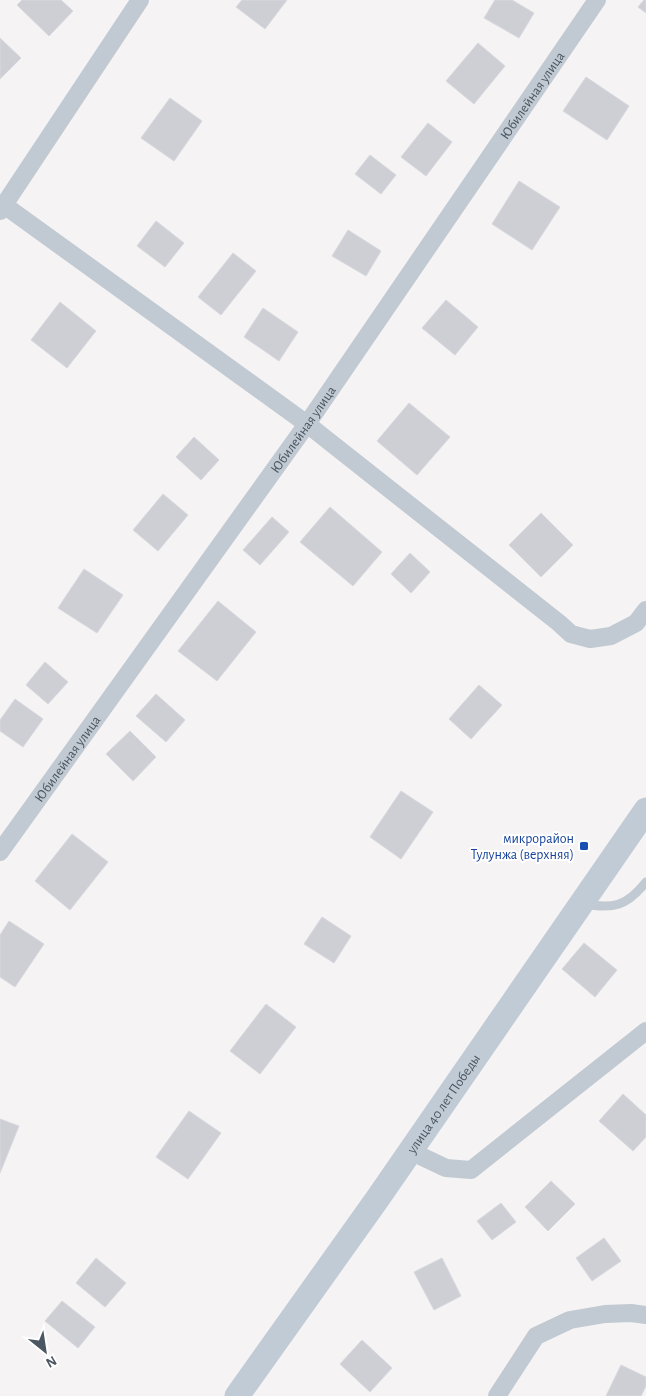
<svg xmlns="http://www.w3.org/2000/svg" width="646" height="1396" font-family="'Alegreya Sans',sans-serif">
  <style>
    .building { fill: #cdcfd5; stroke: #d7d9de }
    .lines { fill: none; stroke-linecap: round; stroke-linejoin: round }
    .lane { stroke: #c1cad2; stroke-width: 9 }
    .street { stroke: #c1cad2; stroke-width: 18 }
    .secondary { stroke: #c1cbd6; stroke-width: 25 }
    .transit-dot { fill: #1a4fb4; stroke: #fff; stroke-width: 2 }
    .labels { text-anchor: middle; stroke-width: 4; stroke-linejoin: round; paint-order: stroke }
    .street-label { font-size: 14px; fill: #4a5661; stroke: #fff }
    .transit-label { font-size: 14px; fill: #164399; stroke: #fff; text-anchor: end }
  </style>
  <rect width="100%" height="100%" fill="#f5f3f3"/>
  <!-- building -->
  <g class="building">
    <polygon points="22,0 61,0 73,11 49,36 17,5"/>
    <polygon points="242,0 287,0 265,29 236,7"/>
    <polygon points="495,0 512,0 534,13 519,38 484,18"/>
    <polygon points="644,0 646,0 646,13 638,7"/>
    <polygon points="0,38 21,58 0,79"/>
    <polygon points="478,43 505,66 474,104 446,81"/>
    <polygon points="586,77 629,106 607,140 563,111"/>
    <polygon points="170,98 202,121 174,161 141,138"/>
    <polygon points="428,123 452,142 426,176 401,157"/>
    <polygon points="370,155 396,175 381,194 355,174"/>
    <polygon points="519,181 560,207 532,250 492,224"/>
    <polygon points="156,221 184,243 165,267 137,246"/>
    <polygon points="348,230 381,251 366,276 332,256"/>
    <polygon points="233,253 256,271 221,315 198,297"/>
    <polygon points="446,300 478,327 455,355 422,328"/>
    <polygon points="60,302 96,331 67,368 31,340"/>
    <polygon points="263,308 298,332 279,361 244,337"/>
    <polygon points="409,403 450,437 417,475 377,441"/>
    <polygon points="194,437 219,460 201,480 176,457"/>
    <polygon points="163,494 188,515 158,551 133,530"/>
    <polygon points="330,507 382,552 353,586 300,542"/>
    <polygon points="541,513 573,545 541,577 509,545"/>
    <polygon points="272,517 289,532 260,565 243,550"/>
    <polygon points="410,553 430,572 411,593 391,574"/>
    <polygon points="84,569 123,595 97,633 58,608"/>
    <polygon points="218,601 256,632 217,681 178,651"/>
    <polygon points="45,662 68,682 48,704 26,685"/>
    <polygon points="479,685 502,705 471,739 449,719"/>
    <polygon points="156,694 185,720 166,742 136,716"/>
    <polygon points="15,699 43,719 23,747 0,731 0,720"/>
    <polygon points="130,731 156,757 133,781 106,754"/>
    <polygon points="401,791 433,812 401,859 370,837"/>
    <polygon points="72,834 108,862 70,910 35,881"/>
    <polygon points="322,917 351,936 334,963 304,944"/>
    <polygon points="9,921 44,944 15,987 0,977 0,935"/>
    <polygon points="584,943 617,970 595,997 562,969"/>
    <polygon points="266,1004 296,1027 260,1074 230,1051"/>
    <polygon points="623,1094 646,1115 646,1137 633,1151 599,1121"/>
    <polygon points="189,1111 221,1133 188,1179 156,1157"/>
    <polygon points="0,1119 19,1126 0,1173"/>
    <polygon points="551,1181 575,1204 548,1231 525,1207"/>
    <polygon points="501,1203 516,1222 492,1240 477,1221"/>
    <polygon points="604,1238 621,1261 592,1281 576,1258"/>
    <polygon points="96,1258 126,1283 105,1307 76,1283"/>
    <polygon points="442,1258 461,1296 434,1310 414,1272"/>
    <polygon points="62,1301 95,1327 78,1348 45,1321"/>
    <polygon points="362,1340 392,1368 370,1392 340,1364"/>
    <polygon points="621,1365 646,1377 646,1386 641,1396 606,1396"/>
  </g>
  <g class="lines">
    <!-- lane -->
    <path class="lane" d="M583,904C613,909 626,907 646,882"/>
    <!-- street -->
    <g class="street">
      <polyline points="4,205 307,424 559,623 571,634 590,639 611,636 636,623 646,610"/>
      <polyline points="0,211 140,0"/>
      <path id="s1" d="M0,852L307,424L597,0"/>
      <polyline points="410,1151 446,1168 471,1170 646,1031"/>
      <polyline points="497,1396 536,1336 570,1320 605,1314 631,1313 646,1315"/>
    </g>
    <!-- secondary -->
    <path class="secondary" id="s2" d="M237,1396L378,1198L646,810"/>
  </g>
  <!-- markers -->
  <rect class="transit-dot" x="579" y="841" width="10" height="10" rx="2.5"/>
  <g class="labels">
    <!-- street labels -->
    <g class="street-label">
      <text dy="5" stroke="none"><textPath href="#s1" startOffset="925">Юбилейная улица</textPath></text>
      <text dy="5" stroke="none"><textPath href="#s1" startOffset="520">Юбилейная улица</textPath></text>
      <text dy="5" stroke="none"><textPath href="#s1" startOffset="115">Юбилейная улица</textPath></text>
      <text dy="5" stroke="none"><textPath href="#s2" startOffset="358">улица 40 лет Победы</textPath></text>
    </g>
    <!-- transit labels -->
    <g class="transit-label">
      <text x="574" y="843">микрорайон<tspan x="574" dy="16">Тулунжа (верхняя)</tspan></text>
    </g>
  </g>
  <!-- north arrow -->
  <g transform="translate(45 1351) rotate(150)" stroke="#ffffff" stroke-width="4" paint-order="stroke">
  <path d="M0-4L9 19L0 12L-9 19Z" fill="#4a5661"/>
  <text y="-8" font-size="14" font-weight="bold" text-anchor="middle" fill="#4a5661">N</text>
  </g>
</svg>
